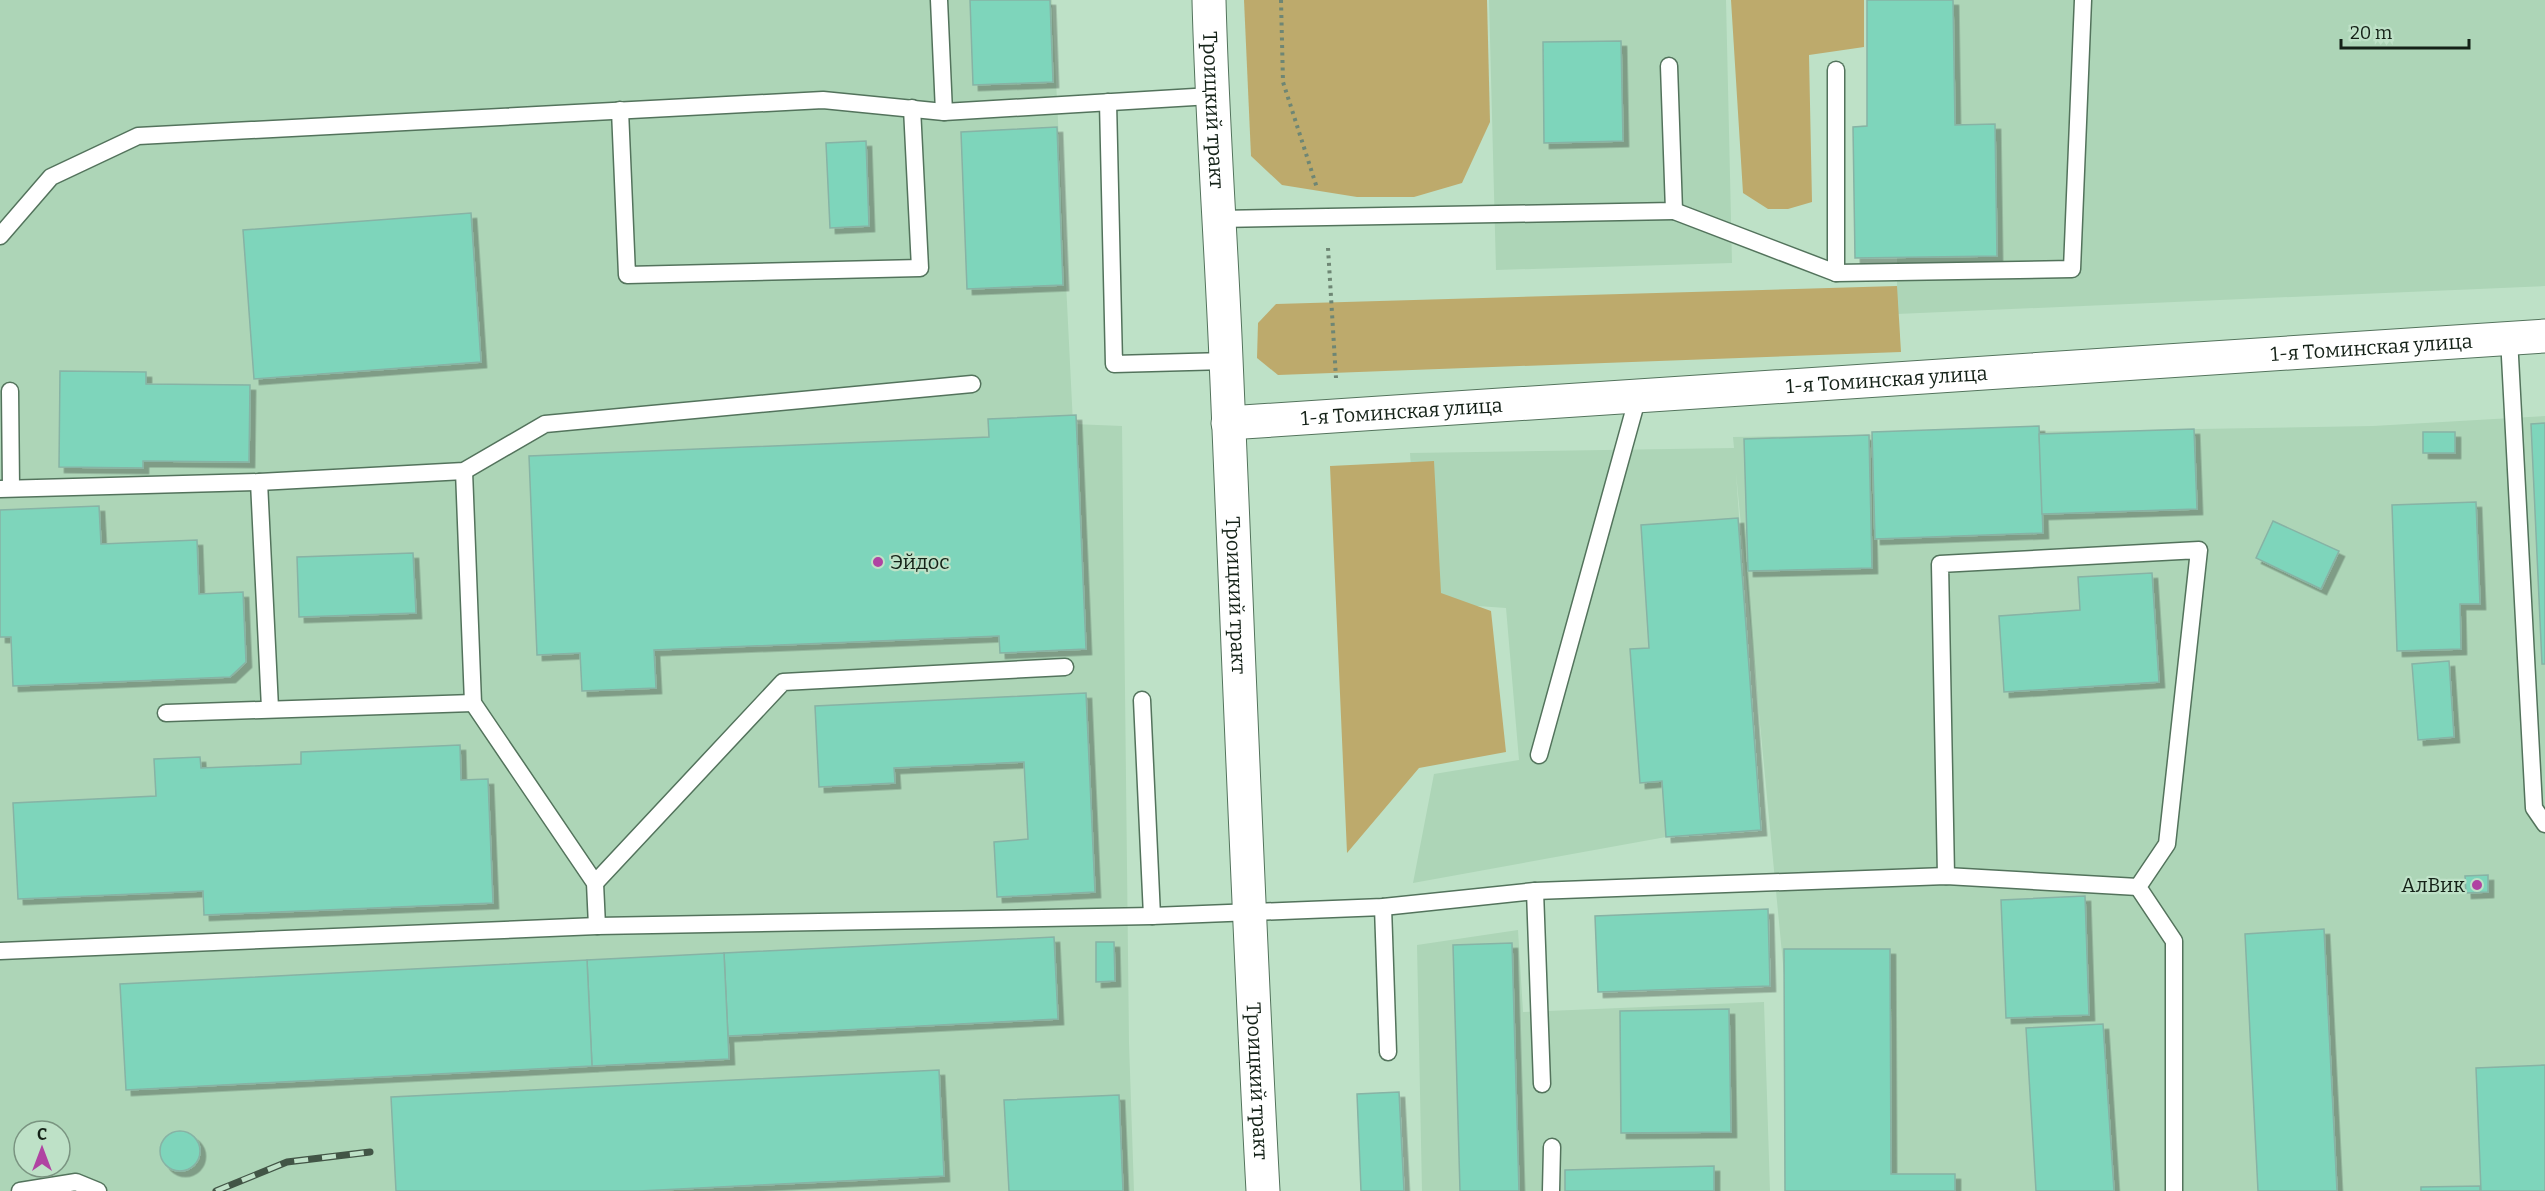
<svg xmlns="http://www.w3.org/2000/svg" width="2545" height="1191" font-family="Bitter,serif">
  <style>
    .built { fill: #add5b7; fill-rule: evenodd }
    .green { fill: #bdaa6c }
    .building { fill: #7ed5bb; stroke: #87b3a5; stroke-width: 1.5; filter: url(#shadow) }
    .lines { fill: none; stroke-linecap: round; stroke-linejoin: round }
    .service-casing { stroke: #53735c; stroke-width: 19 }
    .minor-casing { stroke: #53735c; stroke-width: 35 }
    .secondary-casing { stroke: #53735c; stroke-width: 35 }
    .path { stroke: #6e8674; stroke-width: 4; stroke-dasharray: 3 4.5; stroke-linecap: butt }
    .service { stroke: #fff; stroke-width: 16 }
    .minor { stroke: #fff; stroke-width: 33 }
    .secondary { stroke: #fff; stroke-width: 33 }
    .rail-casing { stroke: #425546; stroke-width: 7 }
    .rail { stroke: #bee1c7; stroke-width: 4.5; stroke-dasharray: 14; stroke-linecap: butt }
    .poi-dot { fill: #b043a2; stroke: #bee1c7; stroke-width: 2 }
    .labels { text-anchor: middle; stroke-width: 4.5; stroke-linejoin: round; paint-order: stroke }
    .street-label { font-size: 20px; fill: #142117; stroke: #bee1c7 }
    .poi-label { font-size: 20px; fill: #142117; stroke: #bee1c7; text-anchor: start }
  </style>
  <defs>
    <filter id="shadow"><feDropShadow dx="5.5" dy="5.5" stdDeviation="0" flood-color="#0004"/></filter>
  </defs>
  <rect width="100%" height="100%" fill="#bee1c7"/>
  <!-- built -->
  <g class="built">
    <path d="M0,0H1052L1073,424L1122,426L1129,1043L1134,1191H0ZM24,1131H60V1167H24Z"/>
    <polygon points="1489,0 1726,0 1732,263 1496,270"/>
    <polygon points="1867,0 2545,0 2545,286 1897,314 1897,258 1855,258 1853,127 1867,125"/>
    <polygon points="2545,416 2545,1191 1793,1191 1785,985 1736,473 1761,830 1666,837 1413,883 1434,774 1519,760 1506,608 1420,602 1410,453 1734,448 1733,437 2373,426"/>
    <polygon points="1518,930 1523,1012 1764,1002 1770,1191 1422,1191 1417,945"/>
  </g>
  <!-- green -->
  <g class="green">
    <polygon points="1244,0 1487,0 1490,122 1462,183 1414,197 1357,197 1282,185 1251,156"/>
    <polygon points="1731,0 1864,0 1864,47 1809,55 1812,202 1788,209 1768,209 1743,193"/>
    <polygon points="1897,286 1901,352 1278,375 1257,358 1258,323 1276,304"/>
    <polygon points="1434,461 1441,593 1491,611 1506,752 1419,768 1347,853 1330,466"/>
  </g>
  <!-- building -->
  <g class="building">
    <polygon points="970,0 1050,0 1053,82 973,85"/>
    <polygon points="1867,0 1953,0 1955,125 1995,124 1997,256 1855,258 1853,127 1867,126"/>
    <polygon points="1621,41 1623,141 1544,143 1543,42"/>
    <polygon points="1057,127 1063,285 967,289 961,132"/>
    <polygon points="866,141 869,226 830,228 826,143"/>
    <polygon points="471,213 481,362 254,379 243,230"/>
    <polygon points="60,371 146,372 146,384 250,385 249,462 143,461 143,468 59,467"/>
    <polygon points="1076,415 1086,649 1000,653 999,636 654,650 656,688 582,691 580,653 537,655 529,456 989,437 988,419"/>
    <polygon points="2545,423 2545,664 2542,664 2531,424"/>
    <polygon points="2039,426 2043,533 1875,539 1872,432"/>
    <polygon points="2194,429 2197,509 2042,514 2039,434"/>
    <rect x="2423" y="432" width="32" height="21"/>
    <polygon points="1869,435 1872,568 1748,571 1744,439"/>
    <polygon points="2476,502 2480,604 2460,604 2461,649 2397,651 2392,505"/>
    <polygon points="99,506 101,544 197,540 199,594 243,592 246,662 230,677 13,686 11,637 0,637 0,510"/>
    <polygon points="1738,518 1761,830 1666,837 1662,781 1640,783 1630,649 1649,648 1641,525"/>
    <polygon points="2273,521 2339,551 2321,589 2256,558"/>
    <polygon points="413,553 416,613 299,617 297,557"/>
    <polygon points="2152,573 2159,682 2004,692 1999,616 2080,610 2078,577"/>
    <polygon points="2449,661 2454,737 2418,740 2412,664"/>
    <polygon points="1086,693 1095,892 997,897 994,842 1028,839 1024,762 894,768 895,783 819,787 815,706"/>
    <polygon points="460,745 461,780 488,779 493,903 204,915 203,891 18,899 13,803 156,796 154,759 200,757 201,768 301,764 301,752"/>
    <polygon points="2488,875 2488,892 2466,893 2465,876"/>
    <polygon points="2085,896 2089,1015 2006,1018 2001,900"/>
    <polygon points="1768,909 1770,986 1598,992 1595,916"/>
    <polygon points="2324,929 2337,1191 2258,1191 2245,934"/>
    <polygon points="1054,937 1058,1019 728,1036 724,953"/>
    <polygon points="1096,942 1114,942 1115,981 1096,982"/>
    <polygon points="1512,943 1519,1191 1460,1191 1453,945"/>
    <polygon points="1784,949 1890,949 1891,1174 1955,1174 1955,1191 1785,1191"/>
    <polygon points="724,953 729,1059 592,1066 587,960"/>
    <polygon points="587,960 592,1066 126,1090 120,984"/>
    <polygon points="1729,1009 1731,1132 1621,1133 1620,1011"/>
    <polygon points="2103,1024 2114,1191 2036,1191 2026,1028"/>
    <polygon points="2545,1065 2545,1191 2481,1191 2476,1068"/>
    <polygon points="939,1070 944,1176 639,1191 396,1191 391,1097"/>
    <polygon points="1399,1092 1404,1191 1361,1191 1357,1094"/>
    <polygon points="1119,1095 1123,1191 1009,1191 1004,1100"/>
    <circle cx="180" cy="1151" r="20"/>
    <polygon points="1714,1166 1714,1191 1565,1191 1565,1170"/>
    <polygon points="2480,1186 2480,1191 2421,1191 2421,1187"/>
  </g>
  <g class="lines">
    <defs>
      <g id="service">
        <polyline points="939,0 944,112"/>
        <polyline points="1836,70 1836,273"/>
        <polyline points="1108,102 1114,364 1226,361"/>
        <polyline points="620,110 627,275 920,268 912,108"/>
        <polyline points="1674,211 1836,273 2072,269 2083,0"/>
        <polyline points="1219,219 1674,211 1669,66"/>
        <polyline points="0,236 51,177 138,136 823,100 944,112 1211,96"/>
        <polyline points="2509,338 2534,808 2545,824"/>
        <polyline points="10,391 11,488"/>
        <polyline points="464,471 473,703 595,883 597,926"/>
        <polyline points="259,482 270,708"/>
        <polyline points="0,489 259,482 464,471 545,424 972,384"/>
        <polyline points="1142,700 1152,916"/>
        <polyline points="166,713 473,703"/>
        <polyline points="1539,755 1638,396"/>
        <polyline points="1946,876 1940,564 2199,550 2167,844 2138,887 2174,941 2174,1191"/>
        <polyline points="595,883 783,682 1065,667"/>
        <polyline points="1535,891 1542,1084"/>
        <polyline points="1383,907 1388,1052"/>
        <polyline points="0,951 597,926 1152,916 1383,907 1535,891 1946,876 2138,887"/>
        <polyline points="20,1191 76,1182 98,1191"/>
        <polyline points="1551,1191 1552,1147"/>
      </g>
      <g id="minor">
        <path id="s1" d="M1228,423L2545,336"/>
      </g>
      <g id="secondary">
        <path id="s2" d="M1209,0C1212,120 1221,239 1226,359C1238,636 1248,914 1263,1191"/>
      </g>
    </defs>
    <!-- service casing -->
    <use href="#service" class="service-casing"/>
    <!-- minor casing -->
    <use href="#minor" class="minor-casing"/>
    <!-- secondary casing -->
    <use href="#secondary" class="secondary-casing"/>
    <!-- path -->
    <g class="path">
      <polyline points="1281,0 1283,82 1317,188"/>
      <polyline points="1328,248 1336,378"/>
    </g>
    <!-- service -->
    <use href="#service" class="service"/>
    <!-- minor -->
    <use href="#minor" class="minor"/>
    <!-- secondary -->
    <use href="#secondary" class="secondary"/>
    <defs>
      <polyline id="rail" points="216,1191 287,1162 370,1152"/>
    </defs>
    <!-- rail casing -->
    <use href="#rail" class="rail-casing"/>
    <!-- rail -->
    <use href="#rail" class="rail"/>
  </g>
  <!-- markers -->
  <g class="poi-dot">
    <circle cx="878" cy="562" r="6"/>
    <circle cx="2477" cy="885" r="6"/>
  </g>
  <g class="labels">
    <!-- street labels -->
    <g class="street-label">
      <text dy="7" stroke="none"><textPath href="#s2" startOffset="110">Троицкий тракт</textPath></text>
      <text dy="7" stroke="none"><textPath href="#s1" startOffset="1146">1-я Томинская улица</textPath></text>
      <text dy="7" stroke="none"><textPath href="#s1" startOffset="660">1-я Томинская улица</textPath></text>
      <text dy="7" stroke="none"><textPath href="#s1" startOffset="174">1-я Томинская улица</textPath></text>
      <text dy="7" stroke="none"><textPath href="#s2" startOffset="596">Троицкий тракт</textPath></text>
      <text dy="7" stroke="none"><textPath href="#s2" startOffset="1082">Троицкий тракт</textPath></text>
    </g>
    <!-- poi labels -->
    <g class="poi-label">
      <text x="890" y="569">Эйдос</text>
      <text x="2465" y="892" text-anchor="end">АлВик</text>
    </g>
  </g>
  <!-- north arrow -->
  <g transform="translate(42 1149)"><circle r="28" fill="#bee1c7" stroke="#7a9481" stroke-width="1.5"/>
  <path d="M0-4.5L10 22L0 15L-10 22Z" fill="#b043a2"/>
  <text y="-9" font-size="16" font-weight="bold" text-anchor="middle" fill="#142117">С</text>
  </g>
  <!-- scale -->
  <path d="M2341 39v9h128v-9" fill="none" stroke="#142117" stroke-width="3"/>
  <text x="2350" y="39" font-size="18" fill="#142117" stroke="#bee1c7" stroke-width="4.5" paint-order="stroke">20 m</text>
</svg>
